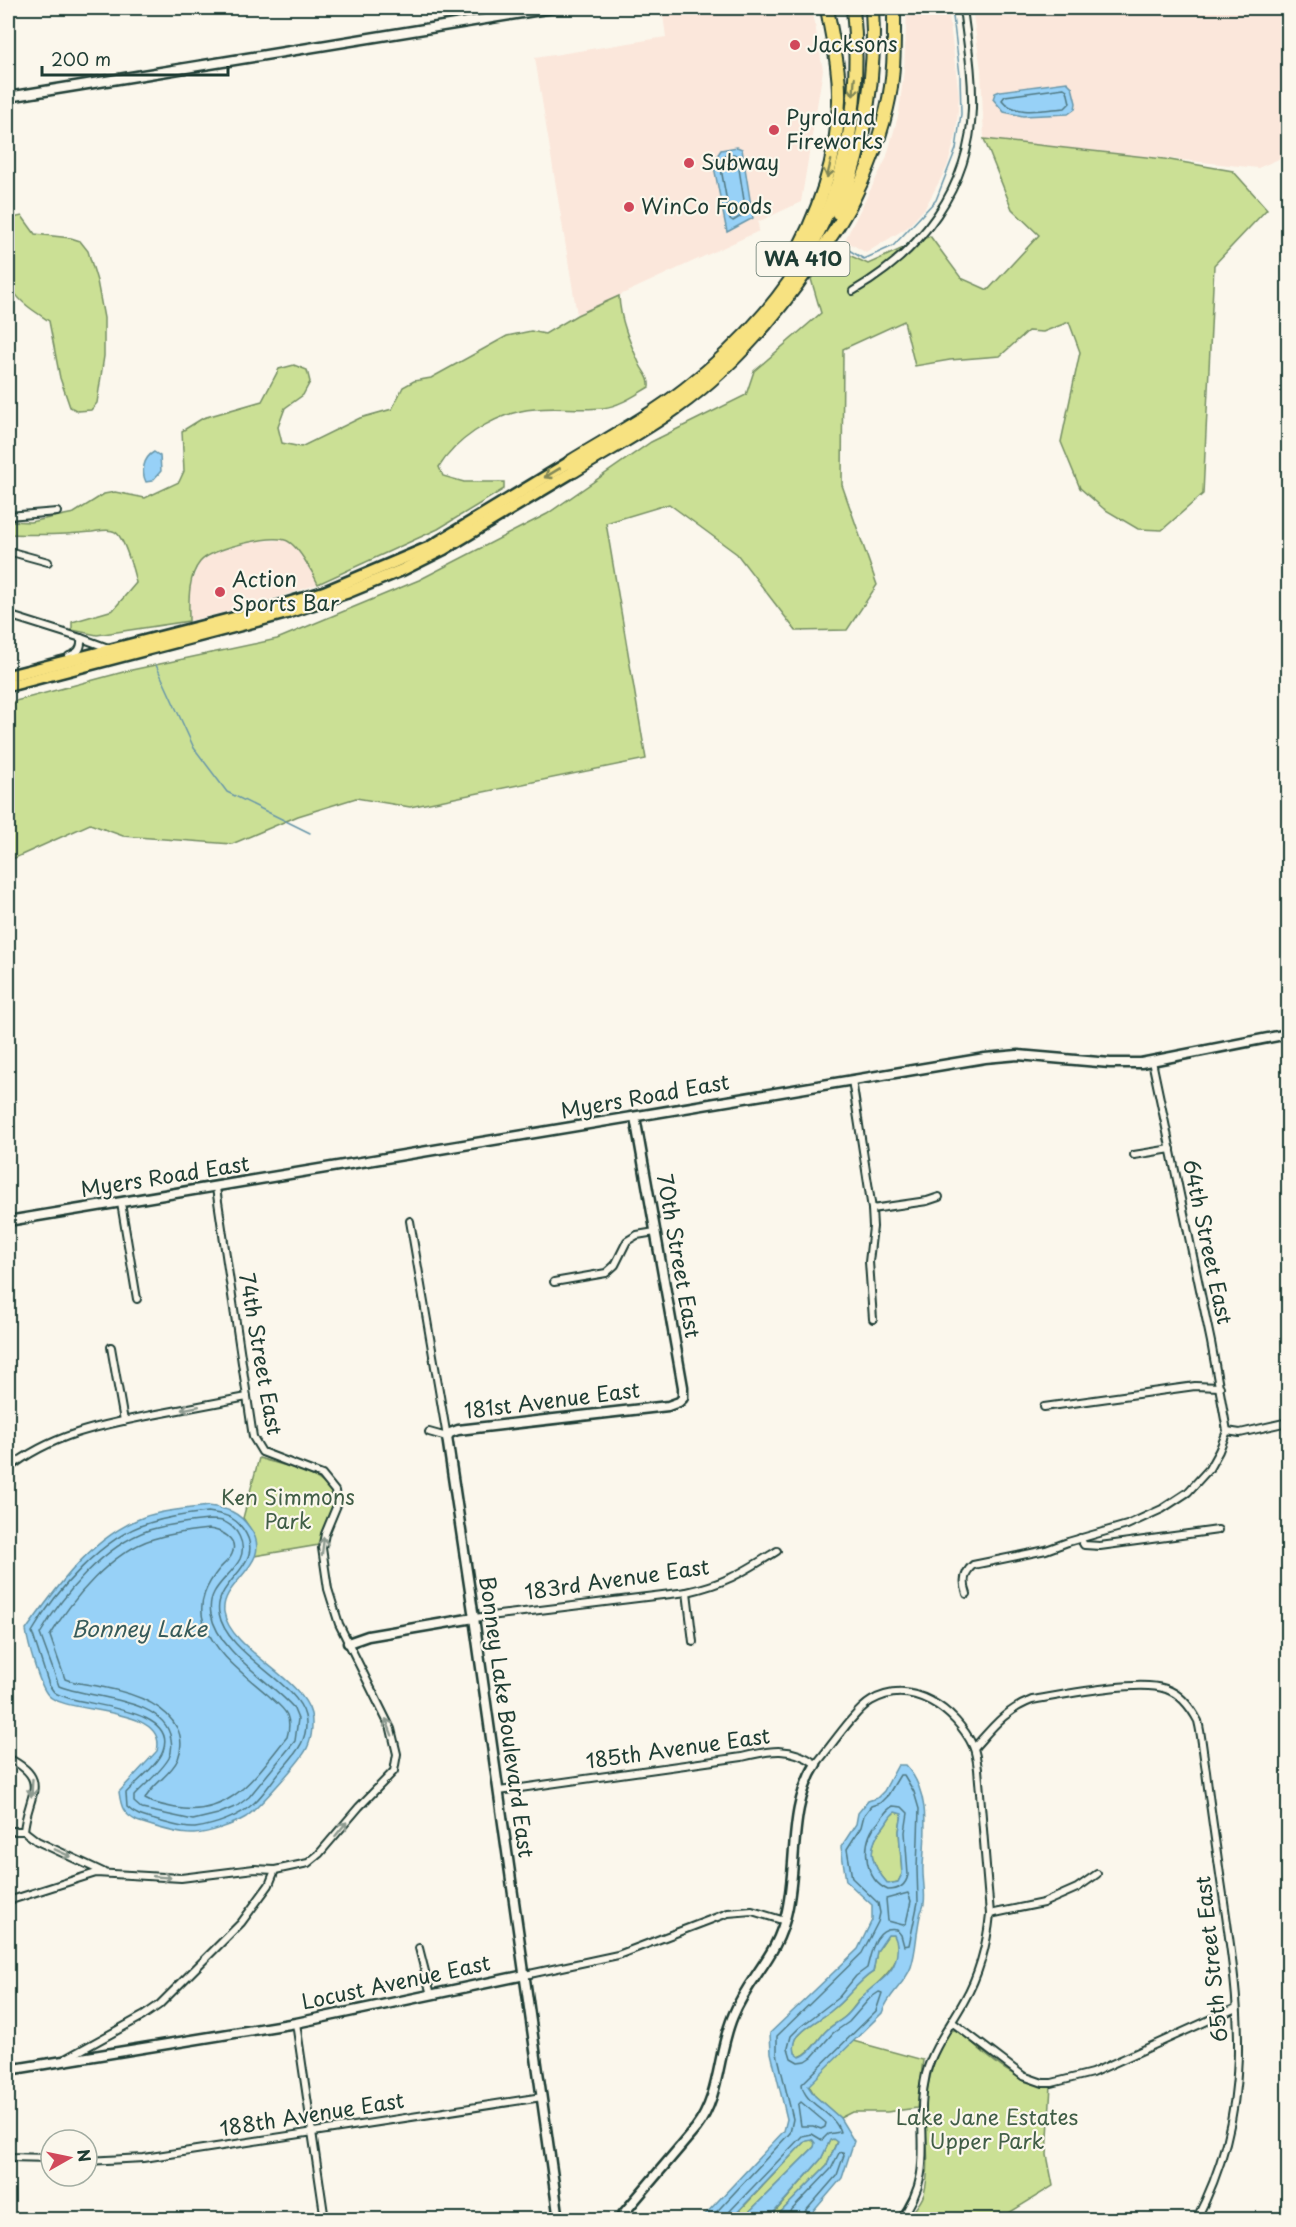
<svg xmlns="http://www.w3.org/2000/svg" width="1296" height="2227" font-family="'Playpen Sans',sans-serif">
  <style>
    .built { fill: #fbe7db }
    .green { fill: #cbe095; stroke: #758e64; stroke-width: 1.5 }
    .water { fill: #97d1f7; stroke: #6796a9; stroke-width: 1.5; fill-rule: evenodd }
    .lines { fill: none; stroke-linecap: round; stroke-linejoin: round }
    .shore { stroke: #4f7882; stroke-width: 1.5 }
    .stream { stroke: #6796a9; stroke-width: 1.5 }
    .minor-casing { stroke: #1f3d34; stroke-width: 10 }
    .tertiary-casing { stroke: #1f3d34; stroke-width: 13 }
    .trunk-casing { stroke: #1f3d34; stroke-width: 15 }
    .motorway-casing { stroke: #1f3d34; stroke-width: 16 }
    .minor { stroke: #fbf7ec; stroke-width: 6 }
    .tertiary { stroke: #fbf7ec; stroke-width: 8 }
    .trunk { stroke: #f7e281; stroke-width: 10 }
    .motorway { stroke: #f7e281; stroke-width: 12 }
    .oneway { stroke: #808757 }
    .oneway2 { stroke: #8d9a90 }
    .poi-dot { fill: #d1495b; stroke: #fbf7ec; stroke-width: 2 }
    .labels { text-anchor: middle; stroke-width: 4.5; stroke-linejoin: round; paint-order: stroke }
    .shield { fill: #fbf7ec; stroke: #61756b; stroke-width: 1.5 }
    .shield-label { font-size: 20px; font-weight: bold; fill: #1f3d34 }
    .poi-label { font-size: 21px; fill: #1f3d34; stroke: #fbf7ec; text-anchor: start }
    .street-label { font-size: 21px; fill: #1f3d34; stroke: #fbf7ec }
    .park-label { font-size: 21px; fill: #415e47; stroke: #fbf7ec }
    .water-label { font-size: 22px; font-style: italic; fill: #375b5b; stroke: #fbf7ec }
  </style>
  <rect width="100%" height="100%" fill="#fbf7ec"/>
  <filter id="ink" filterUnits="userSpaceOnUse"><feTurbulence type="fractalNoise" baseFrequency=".0167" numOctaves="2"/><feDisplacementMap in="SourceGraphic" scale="12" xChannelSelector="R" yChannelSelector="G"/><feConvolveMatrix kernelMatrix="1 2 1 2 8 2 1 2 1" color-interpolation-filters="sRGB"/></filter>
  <g filter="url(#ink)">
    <!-- built -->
    <g class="built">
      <polygon points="662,8 812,8 823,70 801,202 758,222 759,231 577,315 535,58 666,37"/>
      <polygon points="948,8 959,96 956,136 947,167 925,208 908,227 866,253 845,240 886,159 899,113 904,69 907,9"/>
      <polygon points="972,8 1288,8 1288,155 1258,168 984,139 981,70"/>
      <polygon points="285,540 294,546 313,573 318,584 262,603 189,621 190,586 200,562 216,552 256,541"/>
    </g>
    <!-- green -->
    <g class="green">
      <polygon points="984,139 1164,159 1233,171 1267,209 1214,265 1203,494 1162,530 1138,529 1104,509 1080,488 1061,442 1080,352 1069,322 1043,332 1028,331 1000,356 950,360 915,366 904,321 843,349 842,485 877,585 847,630 796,631 737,554 669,504 606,523 646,759 410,807 356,798 298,816 232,844 123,836 90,824 8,861 8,703 127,671 277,639 419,580 547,514 651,442 746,395 754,371 821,313 811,279 834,248 868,264 930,236 961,278 988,290 1039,235 1012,209"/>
      <path d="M22,216L35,234L71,238L80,241L88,251L97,281L104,318V356L97,403L91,410L78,411L70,407L60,378L49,321C37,313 20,303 13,290C3,274 7,238 8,219Z"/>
      <path d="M619,296C620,320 630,343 640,365C644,373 650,378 649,387C635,395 620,406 603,408C576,411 547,405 521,411C489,418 456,440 439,467L443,476L464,482H504V489L438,529L318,584C313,573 297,543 285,540C268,535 211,549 200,562C187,578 189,603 189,621L97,635L72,630V622L113,610L136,583C134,573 124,536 115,532C109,528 99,531 92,532C63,535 36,535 8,534V521L30,522L74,513L104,494L115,492L145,498L179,482L184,471L182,431L203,418L262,401L279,369L294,365L307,370L310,382L303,395L285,408L278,427L282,443L301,447L360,418L392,409L403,387L414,381L431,378L507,336L531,331L545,334L577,315Z"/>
      <path d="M259,1458C282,1466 337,1474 333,1505C332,1516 322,1531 319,1545L254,1556C257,1540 252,1531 243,1518Z"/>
      <path d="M895,1812L902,1814L899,1831L902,1874L898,1882L888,1884C871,1864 865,1849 884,1826C888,1821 889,1816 895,1812Z"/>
      <path d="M888,1935H894C908,1958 883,1979 867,1993C859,1998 855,2007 848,2014C843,2020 835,2023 829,2028C819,2036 812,2053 799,2057L795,2053C794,2049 794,2043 796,2039C801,2029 823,2018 832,2010C848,1998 856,1982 873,1972L877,1951Z"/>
      <path d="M954,2030L960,2032C986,2054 1014,2085 1051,2085L1047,2155L1053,2186L999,2219L914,2220L909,2217C914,2210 921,2203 924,2194C931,2167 926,2142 925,2115C925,2093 930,2072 938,2051C942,2043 945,2033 954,2030Z"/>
      <polygon points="853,2041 923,2060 917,2108 887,2112 852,2112 840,2118 815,2096 808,2084"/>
      <polygon points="811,2139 816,2143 814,2147 742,2219 731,2220 806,2140"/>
      <polygon points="833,2139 837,2141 827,2165 774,2219 768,2220 821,2159 830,2140"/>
    </g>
    <!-- water -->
    <g class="water">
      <polygon points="1067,82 1072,87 1076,103 1075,109 1068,114 1023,116 1004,112 993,99 995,93 1000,91"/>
      <polygon points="737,147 742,149 753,218 727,232 713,162 721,150"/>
      <path d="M154,452L160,456L161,471L152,481L146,482C141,472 143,458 154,452Z"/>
      <path d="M208,1506C227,1508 239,1512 250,1528C276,1564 220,1581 224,1612C230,1650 302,1677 311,1714C313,1723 312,1737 308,1746C304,1758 257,1809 246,1817C232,1825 210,1833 194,1834C178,1835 153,1826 137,1821C123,1814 121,1807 119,1792L157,1751C169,1705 65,1715 48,1695C39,1685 28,1644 26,1630C58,1586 91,1537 144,1517C164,1510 187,1509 208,1506Z"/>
      <path d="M898,1765H905C931,1791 925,1833 923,1866C922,1878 926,1892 924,1903C924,1905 922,1910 921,1912C916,1930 917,1949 911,1967C905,1984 888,1994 882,2013L808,2086L815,2096L840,2118L854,2141L842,2178L807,2219H774L827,2165L837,2142L833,2139L830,2140L821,2159L768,2219H742L814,2147L815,2143L812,2139L806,2140L731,2219H701L784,2131L787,2119L771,2053L770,2033L858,1949L872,1920V1905L846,1881L841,1847L856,1824L858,1813L868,1801L877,1798L884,1791ZM895,1812L902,1814L899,1831L902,1874L898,1882L888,1884C871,1864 865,1849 884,1826C888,1821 889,1816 895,1812ZM888,1935H894C898,1943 898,1953 895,1962C890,1977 873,1985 863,1996C857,2003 852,2011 845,2017C839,2022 832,2025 826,2031C818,2039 811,2054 800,2057L795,2053C794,2049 794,2044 796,2039C801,2029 823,2018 832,2010C848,1998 857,1982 873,1972L877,1951Z"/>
    </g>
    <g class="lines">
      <!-- shore -->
      <g class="shore">
        <path d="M1064,88L1067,90L1070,103L1065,108C1047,109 1014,117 1002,100L1005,96Z"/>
        <polygon points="734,154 737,156 746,213 733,221 730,219 720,163 724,156"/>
        <path d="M208,1512C223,1514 234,1516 243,1529C269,1565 213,1580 219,1613C226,1655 297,1681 305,1716C310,1738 296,1753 283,1768C273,1779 265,1793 254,1803C239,1817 215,1825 195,1828C184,1829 167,1823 155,1820C144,1817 135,1815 127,1807L126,1793C135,1783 159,1764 163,1751C180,1705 73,1707 54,1692C53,1691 50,1686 49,1685L32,1632C55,1592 103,1536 149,1523C168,1517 188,1514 208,1512Z"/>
        <path d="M208,1520C212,1520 218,1520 222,1521C237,1526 247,1544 240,1559C230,1578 206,1588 211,1614C218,1652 269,1680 293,1707L298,1719L295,1741L249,1797L237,1806L218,1814L193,1820L142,1809L134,1802V1796C145,1784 161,1772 169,1758C172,1752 172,1745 171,1739C165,1697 89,1699 59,1686L40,1634C63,1594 104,1546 149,1530C167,1524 189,1522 208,1520Z"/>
        <path d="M208,1529C220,1530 239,1538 232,1554C230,1559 224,1564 220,1568C207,1584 197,1602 204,1623C215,1654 244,1674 268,1695C274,1701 283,1707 287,1715C290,1722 289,1730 287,1737C256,1775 231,1818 176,1808C166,1806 153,1804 145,1799C152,1784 171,1775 178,1759C182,1749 182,1737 177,1728C164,1702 128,1692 102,1687C89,1684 77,1684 65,1679L50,1636C72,1599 111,1552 153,1539C171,1533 190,1531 208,1529Z"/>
        <path d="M893,1806L902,1807L908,1813L905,1832L908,1875C906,1885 899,1890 888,1890C865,1880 861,1847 874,1827C876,1825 879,1823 880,1820C885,1813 886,1810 893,1806Z"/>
        <polygon points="908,1893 911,1901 906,1923 903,1925 888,1921 886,1899"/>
        <polygon points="801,2102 826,2123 825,2127 821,2129 813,2126 801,2126 798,2105"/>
        <path d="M709,2220L790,2133L793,2119L777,2053V2036L862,1953L878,1922L880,1913L878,1903L852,1878L847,1849L861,1827L864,1815L871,1806L880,1803L888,1795L900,1775H904L914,1792L919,1809L917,1869L918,1902L909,1945L904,1946L901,1935L897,1930C875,1925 871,1953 867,1968L856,1976L839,1997L799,2028L791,2036L788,2048L791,2058L798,2062L806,2061L812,2057L833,2033L849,2022L870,1998L879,1992L882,1993L876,2011L802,2084C803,2104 835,2112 840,2132L828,2134L822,2140L812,2134L802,2136L730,2211L727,2220"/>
        <polyline points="782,2220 831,2169 839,2153 843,2152 844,2155 837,2175 804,2213 803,2220"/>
      </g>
      <!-- stream -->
      <g class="stream">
        <polyline points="842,246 864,259 893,246 936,200 956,149 961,114 960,75 952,8"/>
        <polyline points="156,665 194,748 227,792 310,833"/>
      </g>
      <defs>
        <g id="minor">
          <path d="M853,291C921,252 970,188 972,108C973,74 967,41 963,8"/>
          <polyline points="8,516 57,512"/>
          <polyline points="8,551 48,562"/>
          <polyline points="8,615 81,638"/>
          <path d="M69,656C78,653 82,649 81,638L111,649"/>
          <polyline points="852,1080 872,1209 873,1227 869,1262 873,1319"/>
          <polyline points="1134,1155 1171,1149"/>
          <polyline points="121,1203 137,1299"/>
          <polyline points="872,1209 927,1201 939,1197"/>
          <polyline points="410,1221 447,1437 429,1432"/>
          <polyline points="554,1282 606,1273 615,1265 627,1241 637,1235 655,1232"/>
          <polyline points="111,1347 124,1421"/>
          <polyline points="1044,1407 1195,1386 1220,1387"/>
          <polyline points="1227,1431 1240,1433 1288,1422"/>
          <path d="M8,1469C50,1435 101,1425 152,1415C184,1409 216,1403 247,1397"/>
          <polyline points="1080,1538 1084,1545 1100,1546 1218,1530"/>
          <polyline points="687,1592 693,1642"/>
          <path d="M967,1594C963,1583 963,1573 973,1565L1046,1550L1068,1542L1127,1525L1162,1509L1188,1492L1209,1469L1219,1451L1227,1431L1211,1342L1152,1061"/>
          <path d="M474,1618L687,1592C727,1583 743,1572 777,1551"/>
          <path d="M974,1748C992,1728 1005,1710 1032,1700C1063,1695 1139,1679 1166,1689C1181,1694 1191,1708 1198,1721C1202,1737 1203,1754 1206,1771C1209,1798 1213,1825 1217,1853C1235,1985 1262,2095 1196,2220"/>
          <path d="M8,1758C52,1780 27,1795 24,1831"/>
          <path d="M499,1791L742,1757C770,1750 791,1746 816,1764C830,1748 854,1711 871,1701C911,1677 956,1710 973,1746C976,1753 977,1761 978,1769L990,1914C987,1945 980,1973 964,2001C951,2025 933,2047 926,2074C913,2129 939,2170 900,2220"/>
          <polyline points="8,1831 24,1831"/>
          <polyline points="24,1831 37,1841 103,1872"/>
          <polyline points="8,1901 96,1873 181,1878 254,1869 275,1870 308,1863 319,1854 359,1807 394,1771 397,1754 391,1729 339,1624 328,1589 322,1548 325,1534 337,1505 335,1491 322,1475 262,1452 253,1437 216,1188"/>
          <polyline points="990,1914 1043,1903 1077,1888 1097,1874"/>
          <polyline points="419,1948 431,1995"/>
          <polyline points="525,1975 618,1955 728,1913 752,1911 785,1921"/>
          <polyline points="952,2022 1023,2076 1043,2083 1052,2083 1092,2073 1236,2008"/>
          <polyline points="296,2023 325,2220"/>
          <polyline points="65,2059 143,2016 159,2005 241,1923 269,1885 275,1870"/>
          <polyline points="8,2157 51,2158"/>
          <polyline points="87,2161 144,2158 542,2097"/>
          <polyline points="550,2220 559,2218"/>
        </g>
        <g id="tertiary">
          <polyline points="8,97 553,8"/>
          <polyline points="8,1221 985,1058 1018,1055 1110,1063 1141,1063 1288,1034"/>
          <polyline points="348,1643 368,1636 474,1618"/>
          <polyline points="8,2070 296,2023 525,1975"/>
          <polyline points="559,2220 474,1618 447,1437 450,1433 458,1430 668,1406 679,1402 683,1398 683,1387 635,1117"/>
          <path d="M618,2220L696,2128C721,2095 717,2053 733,2016C749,1976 778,1957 787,1911C798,1861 788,1808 816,1764"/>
        </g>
        <g id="trunk">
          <polyline points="8,676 269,609 324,592 430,547 570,462"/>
          <polyline points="8,686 287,613 346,593 402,570 444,549 574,471"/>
        </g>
        <g id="motorway">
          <path d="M838,213C864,146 877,79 872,8"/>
          <path d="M788,267C818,217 838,158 839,100C840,69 832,38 827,8"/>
          <path d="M570,462C609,438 649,417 685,389C742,345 794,288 823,222C853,156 860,78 853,8"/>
          <path d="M574,471C608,450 644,431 676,408C731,369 774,319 812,263C822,249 832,236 841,221C861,188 878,146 887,108C895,75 894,41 894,8"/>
        </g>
      </defs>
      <!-- minor casing -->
      <use href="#minor" class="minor-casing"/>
      <!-- tertiary casing -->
      <use href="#tertiary" class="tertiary-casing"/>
      <!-- trunk casing -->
      <use href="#trunk" class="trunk-casing"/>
      <!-- motorway casing -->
      <use href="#motorway" class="motorway-casing"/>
      <!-- minor -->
      <use href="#minor" class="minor"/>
      <!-- tertiary -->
      <use href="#tertiary" class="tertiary"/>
      <!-- trunk -->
      <use href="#trunk" class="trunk"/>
      <!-- motorway -->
      <use href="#motorway" class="motorway"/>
    </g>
    <!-- one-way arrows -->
    <defs><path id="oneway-shaft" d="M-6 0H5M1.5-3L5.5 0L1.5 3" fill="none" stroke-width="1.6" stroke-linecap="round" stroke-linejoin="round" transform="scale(1.5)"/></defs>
    <g class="oneway">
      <use href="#oneway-shaft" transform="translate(854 87) rotate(94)"/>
      <use href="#oneway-shaft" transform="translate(829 169) rotate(104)"/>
      <use href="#oneway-shaft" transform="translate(552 473) rotate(149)"/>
    </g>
    <g class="oneway2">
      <use href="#oneway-shaft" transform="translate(190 1408) rotate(169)"/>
      <use href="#oneway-shaft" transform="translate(323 1546) rotate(-83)"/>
      <use href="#oneway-shaft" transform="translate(389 1727) rotate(-111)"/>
      <use href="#oneway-shaft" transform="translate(32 1788) rotate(93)"/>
      <use href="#oneway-shaft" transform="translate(341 1829) rotate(-51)"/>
      <use href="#oneway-shaft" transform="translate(63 1853) rotate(24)"/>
      <use href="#oneway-shaft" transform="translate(162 1877) rotate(5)"/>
    </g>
  </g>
  <!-- markers -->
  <g class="poi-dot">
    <circle cx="795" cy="45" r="6"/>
    <circle cx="774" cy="130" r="6"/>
    <circle cx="689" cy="163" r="6"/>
    <circle cx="629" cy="207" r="6"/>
    <circle cx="220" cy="592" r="6"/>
  </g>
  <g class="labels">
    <!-- shield labels -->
    <rect class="shield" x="756.5" y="242" width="93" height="34" rx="4.5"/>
    <g class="shield-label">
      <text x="803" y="266">WA 410</text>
    </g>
    <!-- poi labels -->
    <g class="poi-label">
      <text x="807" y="52">Jacksons</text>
      <text x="786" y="125">Pyroland<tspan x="786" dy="24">Fireworks</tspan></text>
      <text x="701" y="170">Subway</text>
      <text x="641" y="214">WinCo Foods</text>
      <text x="232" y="587">Action<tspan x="232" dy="24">Sports Bar</tspan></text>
    </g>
    <!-- street labels -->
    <g class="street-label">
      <text transform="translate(645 1097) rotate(-10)" y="7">Myers Road East</text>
      <text transform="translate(165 1177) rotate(-9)" y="7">Myers Road East</text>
      <text transform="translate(1207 1242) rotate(78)" y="7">64th Street East</text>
      <text transform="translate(678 1256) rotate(80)" y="7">70th Street East</text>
      <text transform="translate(260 1354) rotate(80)" y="7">74th Street East</text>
      <text transform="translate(552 1401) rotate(-7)" y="7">181st Avenue East</text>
      <text transform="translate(617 1580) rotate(-8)" y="7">183rd Avenue East</text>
      <text transform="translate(506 1717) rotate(82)" y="7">Bonney Lake Boulevard East</text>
      <text transform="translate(678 1749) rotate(-8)" y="7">185th Avenue East</text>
      <text transform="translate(1212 1959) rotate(-96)" y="7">65th Street East</text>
      <text transform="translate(396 1983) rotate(-12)" y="7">Locust Avenue East</text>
      <text transform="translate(312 2115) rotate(-9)" y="7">188th Avenue East</text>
    </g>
    <!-- park labels -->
    <g class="park-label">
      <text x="288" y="1505">Ken Simmons<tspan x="288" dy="24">Park</tspan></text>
      <text x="987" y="2125">Lake Jane Estates<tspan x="987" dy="24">Upper Park</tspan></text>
    </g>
    <!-- water labels -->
    <g class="water-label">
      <text x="139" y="1637">Bonney Lake</text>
    </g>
  </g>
  <!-- margin -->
  <rect width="1296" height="2227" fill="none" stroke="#fbf7ec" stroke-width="30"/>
  <rect x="15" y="15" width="1266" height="2197" fill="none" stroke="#1f3d34" stroke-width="2" filter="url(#ink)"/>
  <!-- north arrow -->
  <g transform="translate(69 2158) rotate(81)"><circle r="28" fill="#fbf7ec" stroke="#a3ada2" stroke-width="1.5"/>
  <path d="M0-4.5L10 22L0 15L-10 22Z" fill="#d1495b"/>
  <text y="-9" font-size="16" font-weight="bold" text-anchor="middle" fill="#1f3d34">N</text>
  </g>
  <!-- scale -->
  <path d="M42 66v9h186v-9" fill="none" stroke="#1f3d34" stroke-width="3"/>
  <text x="51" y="66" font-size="18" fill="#1f3d34" stroke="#fbf7ec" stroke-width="4.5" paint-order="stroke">200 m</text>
</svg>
